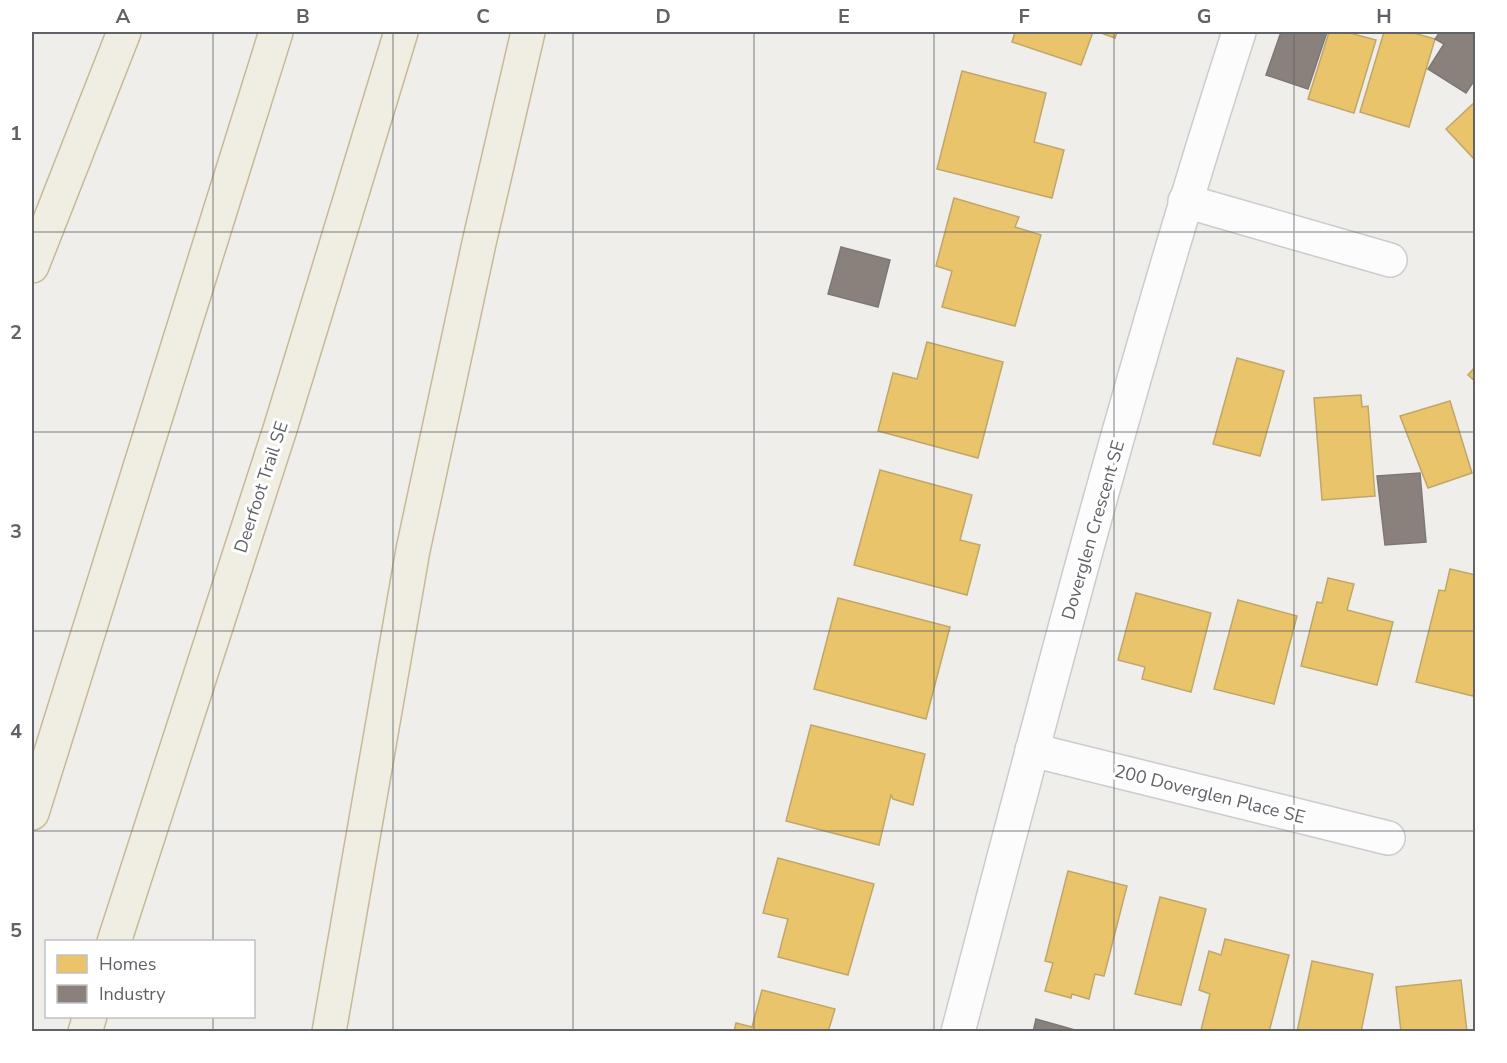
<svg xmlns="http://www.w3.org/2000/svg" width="1507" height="1063" font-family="'Nunito Sans',sans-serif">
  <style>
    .homes { fill: #e9c46a; stroke: #c0a769; stroke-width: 1.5 }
    .industry { fill: #8a817c; stroke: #7d7876; stroke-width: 1.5 }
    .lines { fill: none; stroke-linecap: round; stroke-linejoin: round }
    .minor-casing { stroke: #cbcccc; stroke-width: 36 }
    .highway-casing { stroke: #c8b996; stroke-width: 36 }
    .minor { stroke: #fdfcfc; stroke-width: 33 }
    .highway { stroke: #f0ede3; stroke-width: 33 }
    .grid { fill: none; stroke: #5f6368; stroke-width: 1.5; stroke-opacity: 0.55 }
    .labels { text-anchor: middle; stroke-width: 6; stroke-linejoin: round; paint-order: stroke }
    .street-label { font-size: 18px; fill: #5f6368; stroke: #fff }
    .neatline { fill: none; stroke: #5f6368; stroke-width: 2 }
    .grid-label { font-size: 20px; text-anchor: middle; font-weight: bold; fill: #5f6368 }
  </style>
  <rect width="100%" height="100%" fill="#efeeea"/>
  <!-- homes -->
  <g class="homes">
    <polygon points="1015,32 1093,32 1081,65 1012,42"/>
    <polygon points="1098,32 1117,32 1115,38"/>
    <polygon points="1329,32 1346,32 1376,40 1354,113 1308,99"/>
    <polygon points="1384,32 1410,32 1435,39 1409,127 1360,112"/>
    <polygon points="962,71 1046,93 1034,142 1064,150 1052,198 937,169"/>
    <polygon points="1476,101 1476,161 1446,129"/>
    <polygon points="954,198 1019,217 1015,227 1041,235 1015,326 942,307 952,271 936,266"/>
    <polygon points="927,342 1003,362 978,458 878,431 893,373 917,379"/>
    <polygon points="1237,358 1284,371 1260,456 1213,444"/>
    <polygon points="1476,366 1476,382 1468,375"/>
    <polygon points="1361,395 1362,407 1368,406 1375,496 1322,500 1314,398"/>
    <polygon points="1450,401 1472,473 1428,488 1400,416"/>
    <polygon points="880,470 972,495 960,540 980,545 967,595 854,565"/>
    <polygon points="1450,569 1476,575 1476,685 1473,696 1416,682 1439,590 1445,591"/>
    <polygon points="1328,578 1354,584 1347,610 1393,622 1377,685 1301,666 1317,602 1322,603"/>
    <polygon points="1136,593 1211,613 1191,692 1142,679 1145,667 1118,660"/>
    <polygon points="838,598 950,627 926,719 814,689"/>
    <polygon points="1238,600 1297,616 1274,704 1214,689"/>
    <polygon points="811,725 925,754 913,805 893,799 891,795 879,845 786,821"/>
    <polygon points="778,858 874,884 848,975 778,957 788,919 763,913"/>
    <polygon points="1068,871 1127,886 1104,976 1095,974 1089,999 1072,994 1071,998 1045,991 1053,963 1045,961"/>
    <polygon points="1160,897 1206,909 1181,1005 1135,994"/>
    <polygon points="1225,939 1289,955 1269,1032 1201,1030 1210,994 1199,990 1209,951 1221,955"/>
    <polygon points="1312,961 1373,974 1361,1032 1297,1032"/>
    <polygon points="1461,980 1467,1032 1401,1032 1396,987"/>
    <polygon points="762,990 835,1009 828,1032 734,1032 736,1023 752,1027"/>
  </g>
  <!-- industry -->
  <g class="industry">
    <polygon points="1281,32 1327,32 1308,89 1266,75"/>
    <polygon points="1440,32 1476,32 1476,78 1466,93 1428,69 1444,44 1435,39"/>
    <polygon points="841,247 890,260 878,307 828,294"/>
    <polygon points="1420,473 1426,542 1385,545 1377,476"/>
    <polygon points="1036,1019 1082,1032 1033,1032"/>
  </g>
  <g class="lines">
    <defs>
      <g id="minor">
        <polyline points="1185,201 1390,260"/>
        <polyline points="1032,750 1388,838"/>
        <path d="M958,1032C1046,697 1133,361 1239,32"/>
      </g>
      <g id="highway">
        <polyline points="32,266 124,32"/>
        <polyline points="32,813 276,32"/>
        <polyline points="114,942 281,426 401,32"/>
        <polyline points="85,1032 90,1016"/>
        <polyline points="329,1032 413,550 479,243 528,32"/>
      </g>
    </defs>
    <!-- minor casing -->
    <use href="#minor" class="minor-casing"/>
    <!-- highway casing -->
    <use href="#highway" class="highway-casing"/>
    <!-- minor -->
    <use href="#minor" class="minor"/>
    <!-- highway -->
    <use href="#highway" class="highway"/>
  </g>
  <!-- grid -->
  <path class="grid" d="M213,32V942M393,32V1032M573,32V1032M754,32V1032M934,32V1032M1114,32V1032M1294,32V1032M32,232H1476M32,432H1476M32,631H1476M32,831H1476M213,1016V1032"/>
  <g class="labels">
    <!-- street labels -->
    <g class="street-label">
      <text transform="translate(261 487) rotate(-72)" y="6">Deerfoot Trail SE</text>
      <text transform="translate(1093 530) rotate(-74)" y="6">Doverglen Crescent SE</text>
      <text transform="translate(1210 794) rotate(14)" y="6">200 Doverglen Place SE</text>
    </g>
  </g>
  <!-- border -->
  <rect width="1507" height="1063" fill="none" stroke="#ffffff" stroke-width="66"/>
  <!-- legend -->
  <rect x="45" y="940" width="210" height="78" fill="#ffffff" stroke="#bfc1c3" stroke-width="1.5"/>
  <rect x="57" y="955" width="30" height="18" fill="#e9c46a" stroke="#bfc1c3" stroke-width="1.5"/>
  <text x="99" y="970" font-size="18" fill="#5f6368">Homes</text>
  <rect x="57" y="985" width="30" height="18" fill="#8a817c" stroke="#bfc1c3" stroke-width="1.5"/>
  <text x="99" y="1000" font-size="18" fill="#5f6368">Industry</text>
  <rect x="33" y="33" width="1441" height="997" class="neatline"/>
  <g class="grid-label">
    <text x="123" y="23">A</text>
    <text x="303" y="23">B</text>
    <text x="483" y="23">C</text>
    <text x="663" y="23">D</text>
    <text x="844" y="23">E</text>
    <text x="1024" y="23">F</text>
    <text x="1204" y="23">G</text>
    <text x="1384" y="23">H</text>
    <text x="16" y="140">1</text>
    <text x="16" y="339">2</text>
    <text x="16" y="538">3</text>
    <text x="16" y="738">4</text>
    <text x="16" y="937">5</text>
  </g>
</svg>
